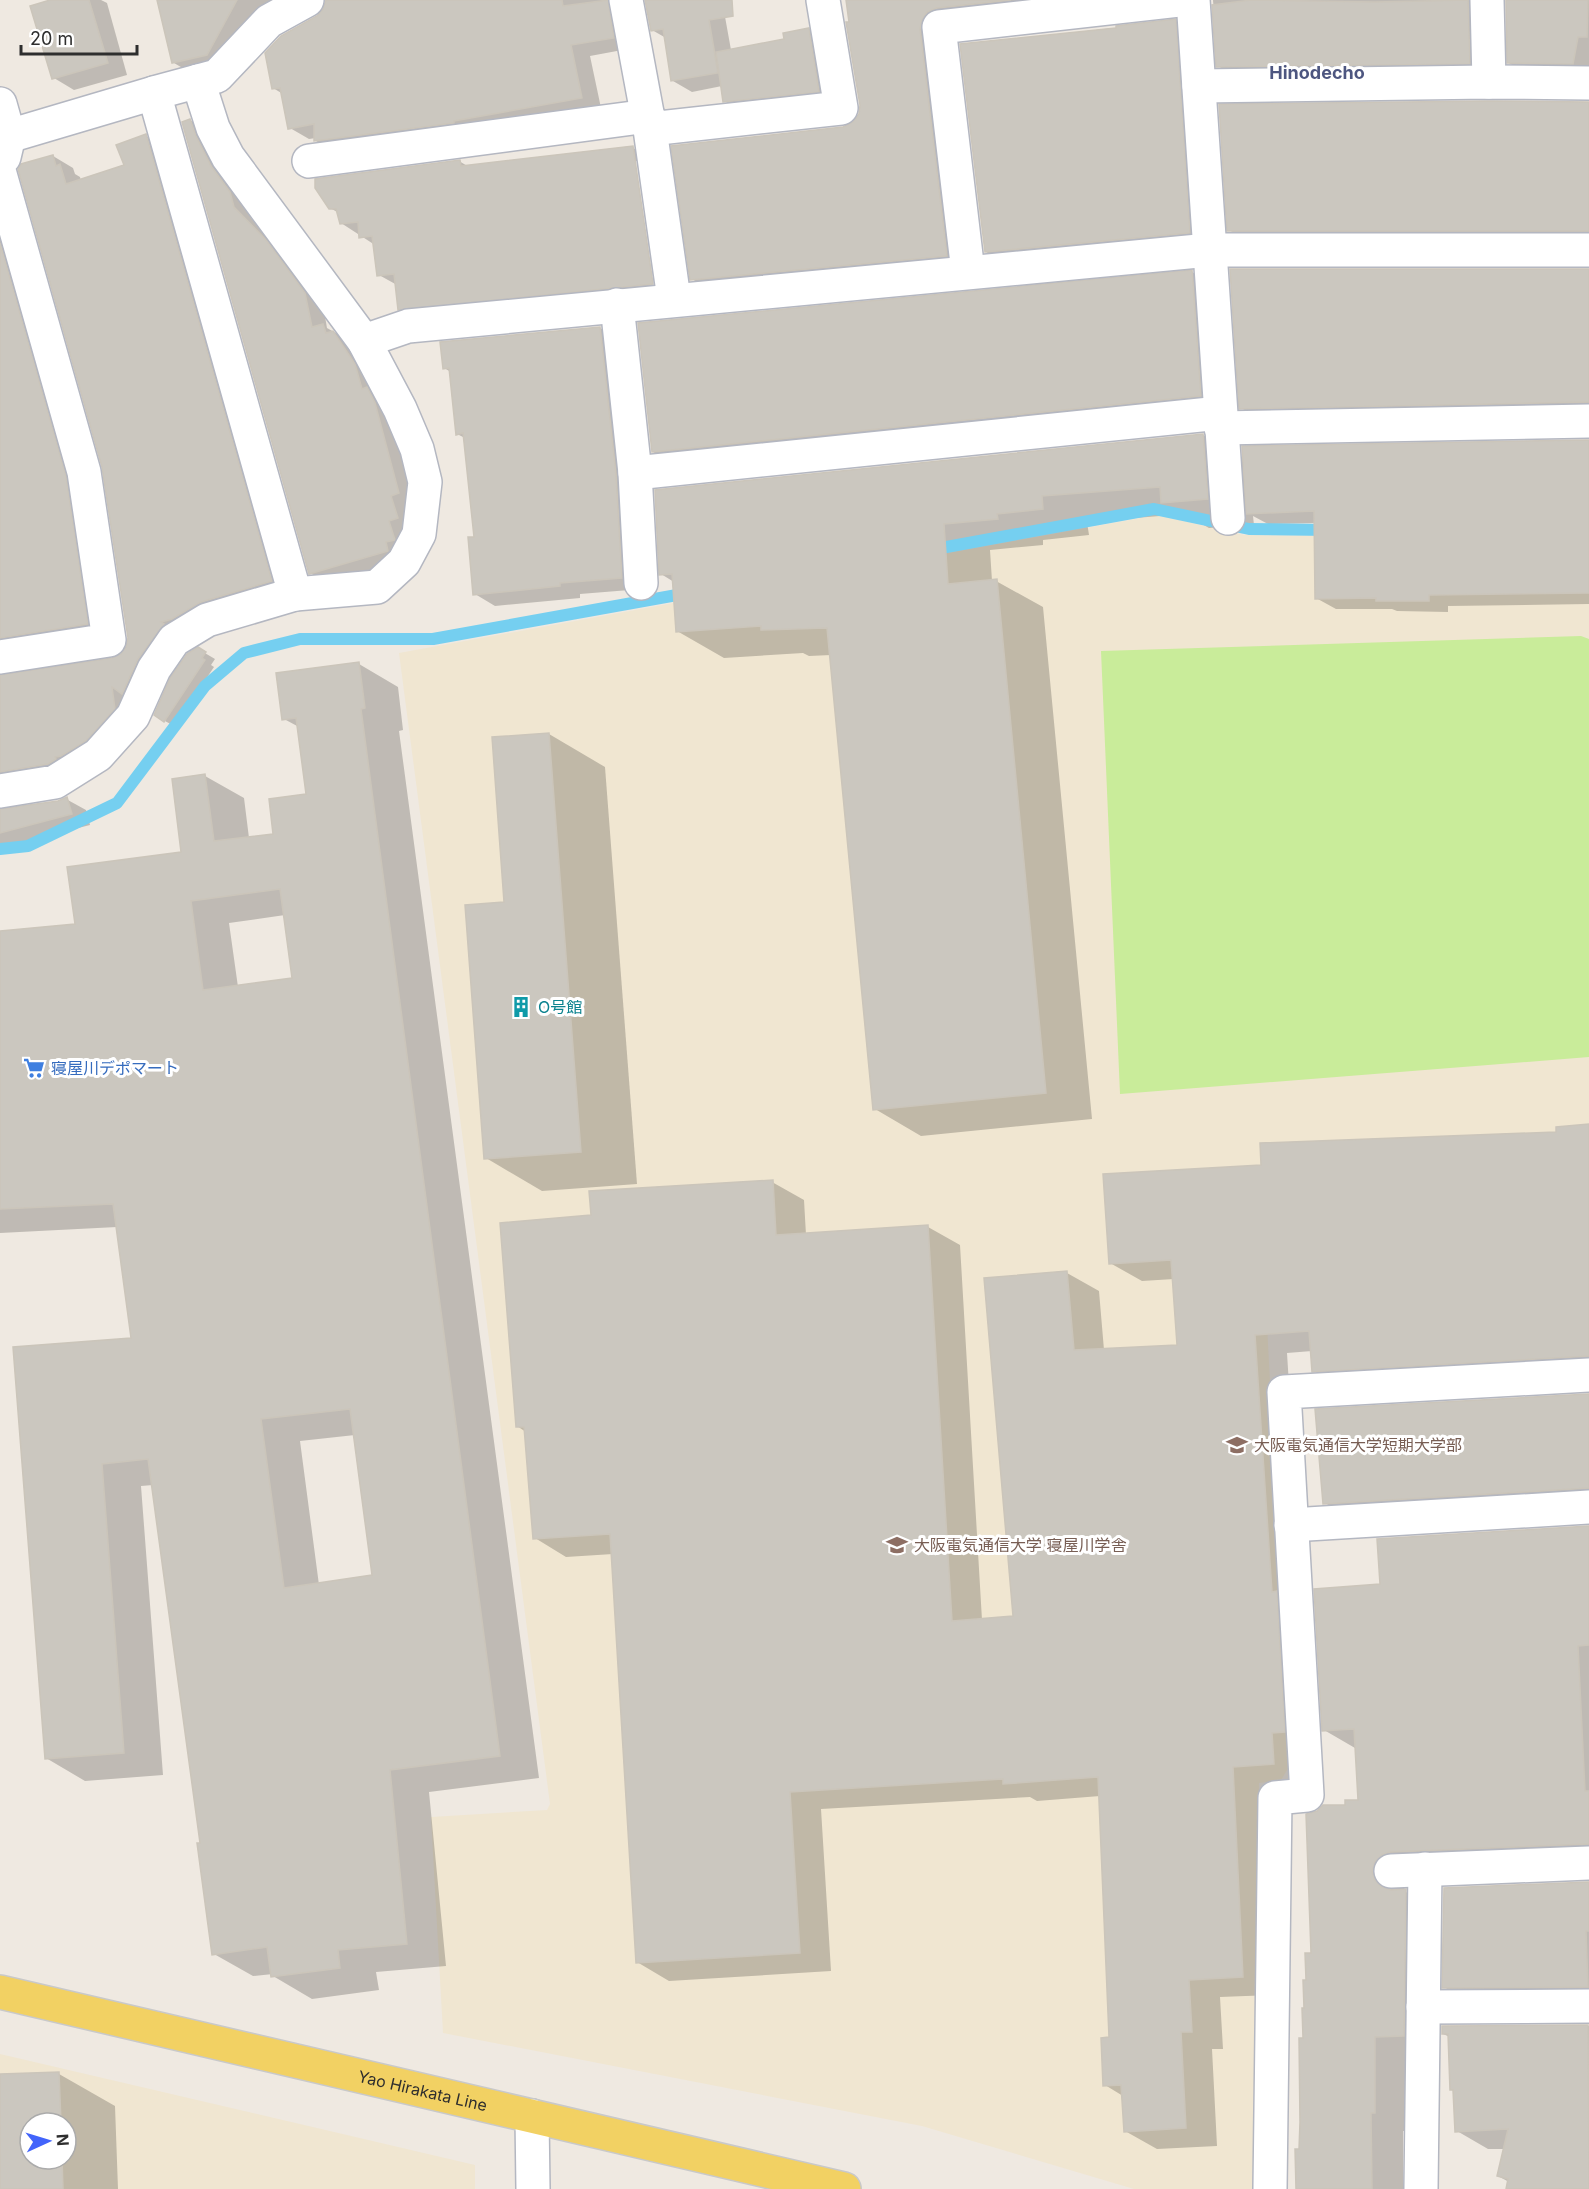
<svg xmlns="http://www.w3.org/2000/svg" width="1589" height="2189" font-family="Inter,'Noto Sans JP',sans-serif">
  <style>
    .education { fill: #f0e6d1; fill-rule: evenodd }
    .pitch { fill: #c9ec9a }
    .shadow { fill: #0003; fill-rule: evenodd }
    .lines { fill: none; stroke-linecap: round; stroke-linejoin: round }
    .stream { stroke: #75cff0; stroke-width: 12 }
    .building { fill: #cbc7bf; stroke: #cbc5ba; stroke-width: 1.5; fill-rule: evenodd }
    .minor-casing { stroke: #b4b7c1; stroke-width: 36 }
    .major-casing { stroke: #c9c9c9; stroke-width: 36 }
    .minor { stroke: #fff; stroke-width: 33 }
    .major { stroke: #f2d163; stroke-width: 33 }
    .labels { text-anchor: middle; stroke-width: 6; stroke-linejoin: round; paint-order: stroke }
    .culture-label { font-size: 16px; fill: #0d838f; stroke: #fff; text-anchor: start }
    .shop-label { font-size: 16px; fill: #366cbe; stroke: #fff; text-anchor: start }
    .education-label { font-size: 16px; fill: #785e54; stroke: #fff; text-anchor: start }
    .street-label { font-size: 16px; fill: #2e2e2e; stroke: #fff }
    .neighbourhood-label { font-size: 18px; font-weight: bold; fill: #4d5680; stroke: #fff }
  </style>
  <rect width="100%" height="100%" fill="#efe9e1"/>
  <!-- education -->
  <g class="education">
    <polygon points="1157,515 1244,535 1589,537 1589,1173 1267,1325 1290,1765 1281,1780 1259,1783 1254,2189 1134,2189 922,2126 443,2033 431,1817 547,1810 550,1804 399,653"/>
    <path d="M0,2054L475,2165V2189H0ZM30,2123H66V2159H30Z"/>
  </g>
  <!-- pitch -->
  <polygon class="pitch" points="1581,636 1589,639 1589,1057 1120,1094 1101,651"/>
  <!-- shadow -->
  <g class="shadow">
    <polygon points="56,0 101,0 107,3 127,75 74,90 54,78"/>
    <polygon points="159,0 308,0 277,18 259,8 227,65 193,74 174,63"/>
    <polygon points="327,0 631,0 633,48 590,56 601,108 335,152 316,141 316,138 309,139 290,128 283,94 273,88 317,18 324,11"/>
    <polygon points="647,0 722,0 731,50 786,40 808,30 823,38 833,99 739,109 724,101 722,86 692,92 673,81 666,38 652,30"/>
    <polygon points="847,0 1125,0 948,22 966,267 711,291 692,279 843,128 854,124 860,115 861,105"/>
    <polygon points="1213,0 1492,0 1489,74 1237,77 1218,66"/>
    <polygon points="1507,0 1589,0 1589,75 1528,74 1509,63"/>
    <polygon points="1175,21 1200,35 1215,247 1011,266 986,252 962,45"/>
    <polygon points="0,86 5,103 1,110 107,635 1,671 3,677 112,660 122,655 128,648 129,638 53,156 73,168 75,174 80,177 81,181 126,166 146,136 166,147 291,592 192,630 134,720 1,806 3,811 58,802 66,799 86,810 90,825 0,848"/>
    <polygon points="1589,103 1589,242 1249,242 1229,230"/>
    <polygon points="190,120 208,131 248,203 251,218 285,253 323,305 327,328 341,336 385,399 416,503 405,561 328,583 310,573"/>
    <path d="M633,148L657,161L676,297L423,323L399,309L397,285L379,275L375,245L341,223L339,213L330,208L459,161L469,167ZM634,161H637L655,291L652,292Z"/>
    <polygon points="1589,270 1589,413 1261,419 1241,408"/>
    <polygon points="1192,272 1215,285 1223,408 676,465 653,452 639,324"/>
    <polygon points="600,328 621,340 642,589 580,594 580,598 495,606 475,594 476,538 465,438 457,434 451,372 444,368"/>
    <polygon points="1203,435 1244,459 1589,441 1589,604 1448,606 1448,612 1397,611 1392,609 1336,609 1316,598 1315,523 1268,524 1253,516 1254,525 1209,528 1184,514 1087,522 1089,535 1043,540 1043,545 990,550 992,581 996,581 1043,607 1092,1119 921,1136 875,1109 831,655 809,656 803,653 724,658 677,631 674,582 661,574 656,491"/>
    <polygon points="198,649 215,659 211,665 214,667 174,726 165,721"/>
    <path d="M359,664L398,687L403,730L399,731L539,1778L429,1792L446,1966L376,1972L379,1990L312,1999L273,1976V1974L253,1976L214,1954L202,1844L153,1485L141,1486L163,1775L85,1781L46,1758L15,1348L133,1339L117,1227L0,1233V933L76,925L183,853L205,776L244,798L249,838L275,835L308,795L299,727L284,719ZM285,915L294,980L238,987L229,923ZM355,1435L374,1577L319,1585L300,1441Z"/>
    <polygon points="549,734 605,767 637,1184 542,1191 486,1158 506,904"/>
    <polygon points="1589,1125 1589,1376 1345,1389 1314,1371 1312,1351 1287,1353 1303,1608 1306,1781 1265,1784 1274,1995 1220,1997 1223,2049 1212,2049 1217,2146 1157,2149 1125,2131 1123,2096 1105,2085 1111,2039 1100,1796 1037,1801 1030,1797 821,1809 831,1971 669,1981 637,1962 613,1554 566,1557 535,1538 526,1432 517,1426 593,1217 772,1182 804,1200 806,1235 928,1227 960,1245 982,1620 1014,1618 1067,1273 1099,1291 1104,1350 1178,1347 1174,1279 1142,1281 1110,1263 1263,1167 1558,1133"/>
    <polygon points="1589,1395 1589,1508 1357,1522 1325,1503"/>
    <polygon points="1589,1527 1589,1863 1406,1880 1404,1891 1437,1909 1436,2054 1406,2055 1406,2131 1403,2131 1403,2189 1297,2189 1307,1981 1346,1806 1360,1801 1355,1748 1324,1730 1382,1586"/>
    <polygon points="1589,1883 1589,2005 1476,2006 1444,1987"/>
    <polygon points="1589,2026 1589,2189 1507,2189 1509,2182 1498,2176 1505,2149 1488,2149 1457,2131 1450,2037 1443,2034 1443,2027"/>
    <path d="M59,2074L115,2106L118,2189H0V2075ZM30,2123H66V2159H30Z"/>
  </g>
  <g class="lines">
    <!-- stream -->
    <g class="stream">
      <polyline points="930,550 1154,509 1249,529 1330,530"/>
      <polyline points="0,849 28,846 117,803 205,686 244,653 300,639 433,639 688,593"/>
    </g>
  </g>
  <!-- building -->
  <g class="building">
    <polygon points="50,0 89,0 108,63 52,79 30,6"/>
    <polygon points="157,0 237,0 207,55 172,63"/>
    <polygon points="326,0 562,0 563,6 608,0 614,38 571,45 582,98 454,121 454,123 314,141 314,124 288,129 280,88 272,89 265,53 281,36 317,16 323,9"/>
    <polygon points="645,0 732,0 733,16 709,20 718,73 671,81 663,29 651,31"/>
    <polygon points="846,0 1011,0 937,8 927,12 922,20 920,29 947,256 690,280 671,146 843,127 853,122 859,114 860,105 846,22 849,22"/>
    <polygon points="1251,0 1375,2 1468,0 1470,64 1216,67 1212,5"/>
    <polygon points="1506,0 1588,0 1587,37 1578,37 1573,64 1507,63"/>
    <polygon points="1176,19 1190,233 985,252 960,44 1116,28 1116,26"/>
    <polygon points="809,28 819,92 723,102 716,52 784,39 783,33"/>
    <polygon points="1489,101 1589,102 1589,231 1227,231 1219,104"/>
    <polygon points="190,119 196,136 211,166 230,192 234,207 267,241 305,293 312,327 323,324 326,333 333,331 355,364 362,389 367,387 375,403 399,493 391,496 398,518 389,521 395,540 386,542 388,551 309,574 182,122"/>
    <polygon points="146,134 272,581 201,602 172,619 161,622 164,624 138,659 122,694 112,687 115,709 86,741 61,756 55,757 56,759 48,764 0,772 0,675 112,658 121,654 126,647 128,638 102,467 18,169 21,164 53,155 56,166 60,164 66,184 124,165 116,145"/>
    <polygon points="633,146 653,284 398,310 394,274 377,276 372,236 359,238 358,222 340,224 336,209 329,209 315,188 315,179 460,160 461,166"/>
    <polygon points="0,243 66,476 88,624 0,638"/>
    <polygon points="1230,269 1589,269 1589,402 1239,409"/>
    <polygon points="1192,270 1201,396 652,452 638,323"/>
    <polygon points="600,327 616,475 622,578 560,583 560,586 473,595 468,537 474,537 463,433 456,435 449,368 443,369 440,342"/>
    <polygon points="1203,434 1208,499 1161,503 1160,487 1042,496 1043,509 997,514 998,519 944,524 948,584 997,579 1046,1093 873,1110 827,628 761,630 761,626 676,632 672,574 659,575 655,490"/>
    <polygon points="1589,440 1589,593 1429,595 1429,601 1376,601 1376,598 1315,599 1314,511 1246,514 1242,446"/>
    <polygon points="198,647 206,652 202,658 205,660 164,722 154,715 170,678 187,654"/>
    <path d="M359,662L365,708L361,709L500,1756L390,1770L407,1944L338,1950L340,1968L271,1977L267,1947L212,1955L197,1843H200L148,1459L102,1464L124,1753L45,1759L13,1347L131,1338L113,1204L0,1209V931L75,924L67,867L181,852L172,779L205,774L214,841L273,834L269,799L306,794L296,718L282,720L276,673ZM280,889L292,978L203,990L191,901ZM350,1409L372,1575L284,1588L261,1419Z"/>
    <polygon points="549,733 581,1152 484,1159 465,905 504,902 492,737"/>
    <polygon points="67,797 72,814 0,833 0,809 58,801"/>
    <polygon points="1589,1124 1589,1356 1312,1372 1309,1331 1255,1335 1272,1592 1277,1591 1285,1732 1272,1733 1274,1764 1233,1767 1243,1977 1189,1980 1192,2032 1181,2032 1186,2128 1124,2132 1121,2085 1103,2086 1101,2038 1109,2037 1098,1777 1003,1784 1003,1779 790,1792 800,1953 636,1963 610,1534 533,1539 524,1427 516,1427 500,1223 591,1215 589,1191 773,1180 776,1235 928,1225 952,1621 1013,1616 984,1278 1067,1271 1074,1350 1177,1345 1171,1260 1109,1264 1103,1174 1261,1165 1260,1143 1556,1132 1556,1127"/>
    <polygon points="1589,1394 1589,1488 1323,1504 1315,1409"/>
    <polygon points="1589,1526 1589,1645 1578,1646 1585,1791 1589,1791 1589,1844 1390,1852 1382,1855 1375,1862 1372,1872 1375,1880 1382,1887 1391,1890 1406,1889 1404,2036 1375,2037 1375,2113 1371,2113 1372,2189 1296,2189 1295,2149 1299,2149 1300,2122 1299,2038 1303,2038 1302,2008 1304,2008 1303,1980 1306,1980 1305,1953 1311,1953 1306,1814 1317,1811 1323,1805 1345,1805 1345,1800 1358,1800 1354,1729 1322,1731 1314,1589 1380,1584 1377,1539"/>
    <polygon points="1589,1882 1589,1931 1586,1931 1588,1987 1442,1988 1444,1888"/>
    <polygon points="1588,2025 1589,2189 1506,2189 1508,2179 1497,2176 1508,2129 1455,2132 1453,2090 1450,2090 1448,2034 1442,2034 1442,2026"/>
    <polygon points="59,2072 61,2123 30,2123 30,2159 62,2159 63,2189 0,2189 0,2074"/>
  </g>
  <g class="lines">
    <defs>
      <g id="minor">
        <polyline points="626,0 650,129 674,299"/>
        <polyline points="1193,0 1228,518"/>
        <polyline points="1487,0 1489,82"/>
        <polyline points="1199,86 1489,82 1589,83"/>
        <polyline points="154,93 295,594"/>
        <polyline points="0,104 9,136 4,157"/>
        <polyline points="650,129 841,108 823,0"/>
        <polyline points="9,136 154,93 217,76 269,21 307,0"/>
        <polyline points="309,161 648,116"/>
        <polyline points="0,174 84,472 109,640 0,657"/>
        <polyline points="968,272 939,27 1179,0"/>
        <polyline points="617,305 635,473 641,583"/>
        <polyline points="364,341 408,326 1209,250 1589,250"/>
        <polyline points="1221,428 1589,421"/>
        <polyline points="635,473 1220,413"/>
        <polyline points="0,791 55,782 98,755 133,716 154,669 174,640 207,620 295,594 377,587 404,562 419,534 425,482 417,449 400,409 364,341 228,157 213,128 198,81"/>
        <polyline points="1291,1525 1589,1507"/>
        <polyline points="1391,1871 1589,1863"/>
        <polyline points="1423,2007 1589,2006"/>
        <polyline points="532,2116 533,2189"/>
        <polyline points="1270,2189 1275,1798 1307,1795 1284,1392 1589,1375"/>
        <polyline points="1421,2189 1425,1869"/>
      </g>
      <g id="major">
        <path id="s1" d="M0,1992L844,2189"/>
      </g>
    </defs>
    <!-- minor casing -->
    <use href="#minor" class="minor-casing"/>
    <!-- major casing -->
    <use href="#major" class="major-casing"/>
    <!-- minor -->
    <use href="#minor" class="minor"/>
    <!-- major -->
    <use href="#major" class="major"/>
  </g>
  <!-- icons -->
  <defs>
    <symbol id="building-bare" viewBox="-9 -9 18 18"><path d="M-4-6H4V6H1V3H-1V6H-4ZM-2.5-4.3h1.7v1.8h-1.7ZM.8-4.3h1.7v1.8H.8ZM-2.5-1h1.7V.8h-1.7ZM.8-1h1.7V.8H.8Z" fill="#0f9aa8" stroke="#fff" stroke-width="2.5" paint-order="stroke"/></symbol>
    <symbol id="supermarket-bare" viewBox="-9 -9 18 18"><path d="M-6-5.5h2.5l.6 2H6L4.5 2H-2.5L-4.4-4H-6ZM-1.5 3.2a1.3 1.3 0 1 0 .1 0ZM3 3.2a1.3 1.3 0 1 0 .1 0Z" fill="#3f7fe0" stroke="#fff" stroke-width="2.5" paint-order="stroke"/></symbol>
    <symbol id="university-bare" viewBox="-9 -9 18 18"><path d="M0-5L7-2L0 1L-7-2ZM-4 1L0 2.5L4 1V4Q0 6-4 4Z" fill="#8d6e63" stroke="#fff" stroke-width="2.5" paint-order="stroke"/></symbol>
  </defs>
  <g fill-rule="evenodd">
    <use href="#building-bare" x="506" y="992" width="30" height="30"/>
    <use href="#supermarket-bare" x="19" y="1053" width="30" height="30"/>
    <use href="#university-bare" x="1222" y="1430" width="30" height="30"/>
    <use href="#university-bare" x="882" y="1530" width="30" height="30"/>
  </g>
  <g class="labels">
    <!-- culture labels -->
    <g class="culture-label">
      <text x="538" y="1013">O号館</text>
    </g>
    <!-- shop labels -->
    <g class="shop-label">
      <text x="51" y="1074">寝屋川デポマート</text>
    </g>
    <!-- education labels -->
    <g class="education-label">
      <text x="1254" y="1451">大阪電気通信大学短期大学部</text>
      <text x="914" y="1551">大阪電気通信大学 寝屋川学舎</text>
    </g>
    <!-- street labels -->
    <g class="street-label">
      <text dy="6" stroke="none"><textPath href="#s1" startOffset="434">Yao Hirakata Line</textPath></text>
    </g>
    <!-- neighbourhood labels -->
    <g class="neighbourhood-label">
      <text x="1317" y="79">Hinodecho</text>
    </g>
  </g>
  <!-- north arrow -->
  <g transform="translate(48 2141) rotate(86)"><circle r="28" fill="#ffffff" stroke="#ababab" stroke-width="1.5"/>
  <path d="M0-4.5L10 22L0 15L-10 22Z" fill="#4264fb"/>
  <text y="-9" font-size="16" font-weight="bold" text-anchor="middle" fill="#2e2e2e">N</text>
  </g>
  <!-- scale -->
  <path d="M21 45v9h116v-9" fill="none" stroke="#2e2e2e" stroke-width="3"/>
  <text x="30" y="45" font-size="18" fill="#2e2e2e" stroke="#ffffff" stroke-width="4.5" paint-order="stroke">20 m</text>
</svg>
